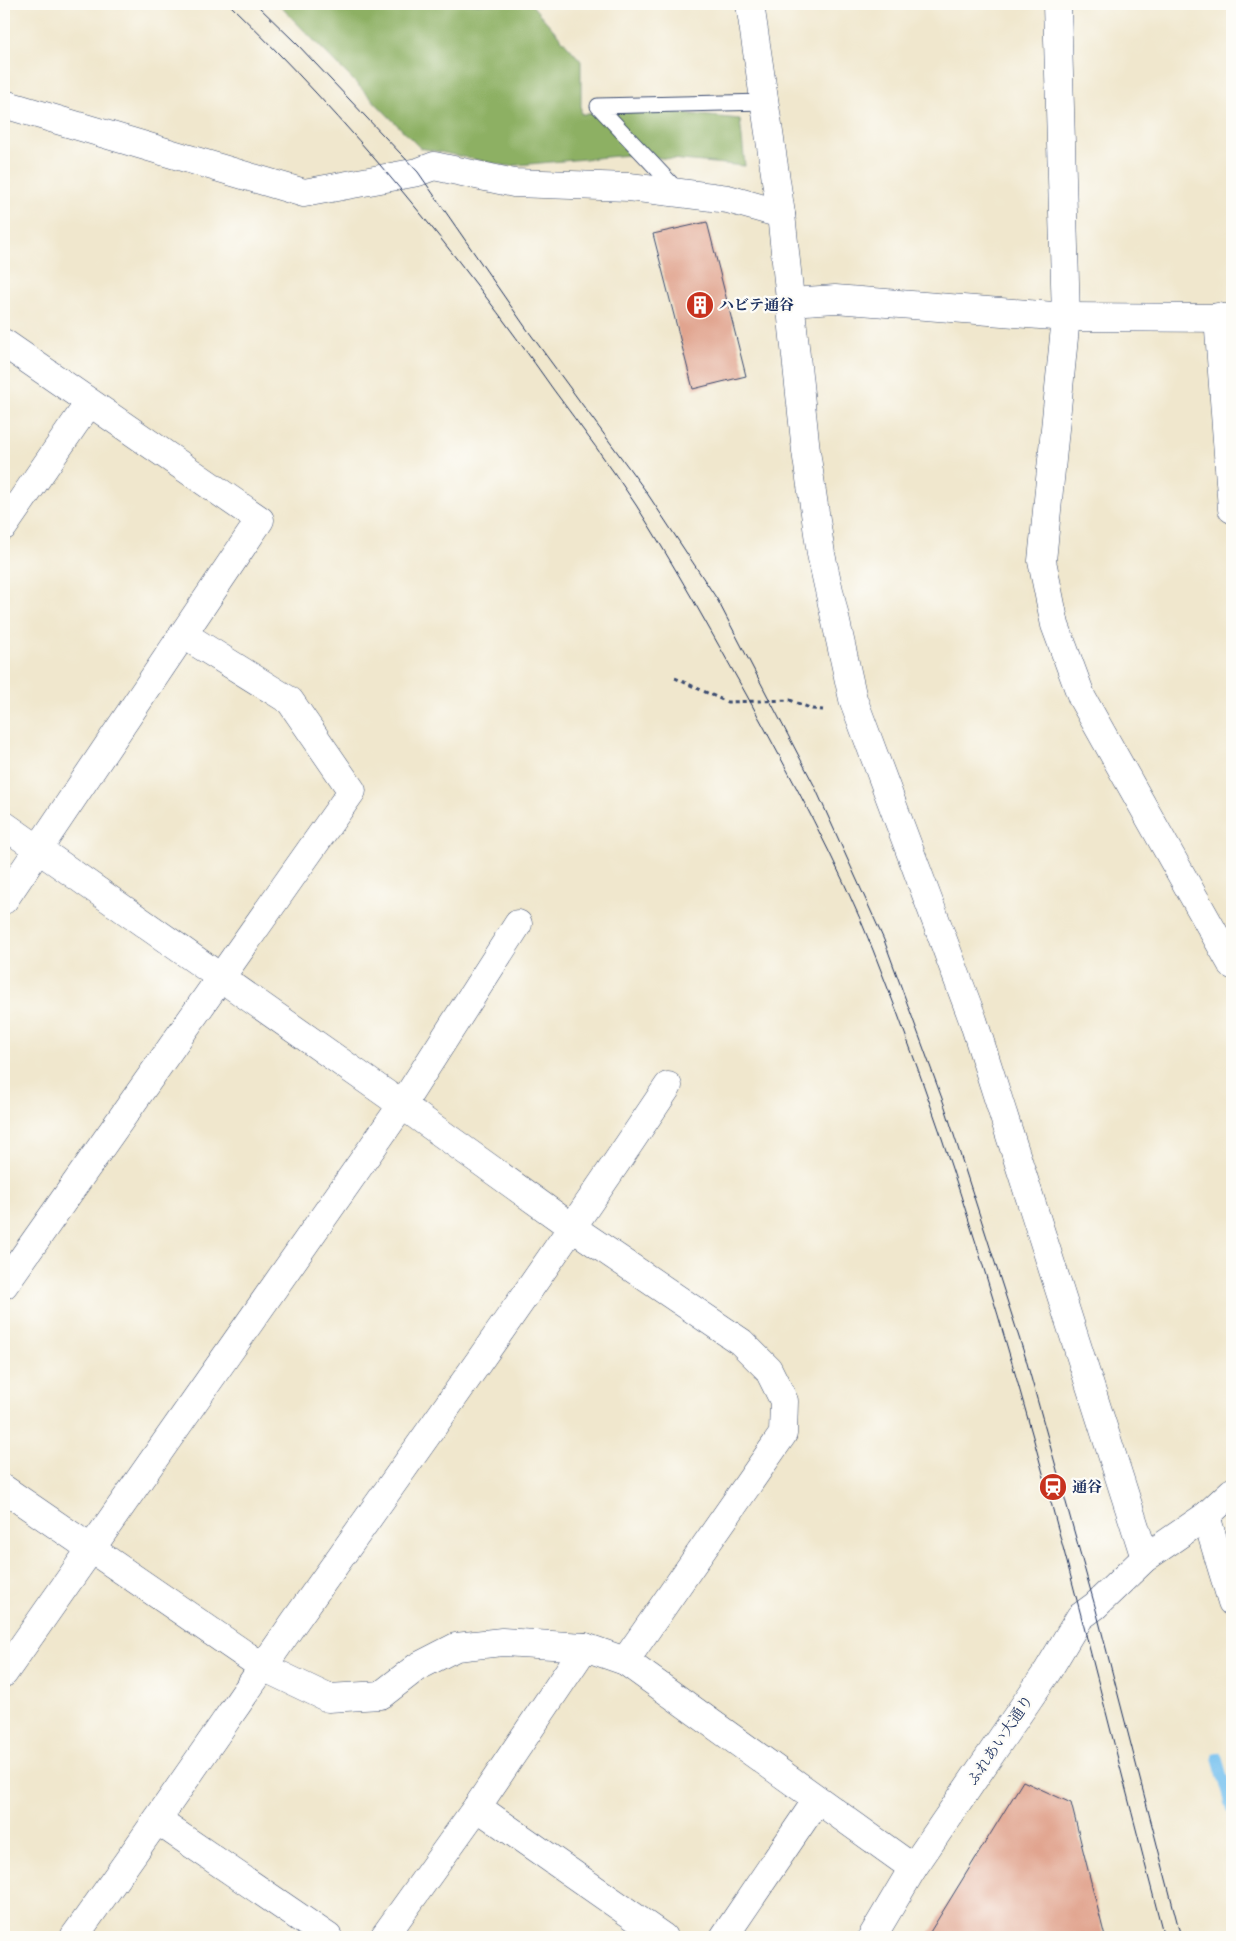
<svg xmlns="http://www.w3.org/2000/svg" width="1236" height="1941" font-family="'Libre Caslon Text','Noto Serif JP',serif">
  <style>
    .forest { fill: #8db063; stroke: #547060 }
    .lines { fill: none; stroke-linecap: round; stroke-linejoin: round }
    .stream { stroke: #76c1ef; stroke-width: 10 }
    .building { fill: #e1a48f }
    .service-casing { stroke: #3b4b6f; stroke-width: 17 }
    .minor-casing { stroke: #3b4b6f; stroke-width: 29 }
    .tertiary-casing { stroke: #3b4b6f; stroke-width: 29 }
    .path { stroke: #3b4b6f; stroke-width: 3; stroke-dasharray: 4 4; stroke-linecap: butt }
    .service { stroke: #fff; stroke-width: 15 }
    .minor { stroke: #fff; stroke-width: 28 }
    .tertiary { stroke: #fff; stroke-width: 28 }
    .tram { stroke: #1b2f5e; stroke-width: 1 }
    .labels { text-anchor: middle; stroke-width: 4.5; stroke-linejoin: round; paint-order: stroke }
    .poi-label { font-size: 15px; font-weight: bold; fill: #1b2f5e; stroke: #fdfcf7; text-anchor: start }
    .street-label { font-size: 15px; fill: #1b2f5e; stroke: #fdfcf7 }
  </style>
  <rect width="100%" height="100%" fill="#fdfcf7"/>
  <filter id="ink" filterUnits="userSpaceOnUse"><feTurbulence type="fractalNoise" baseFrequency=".02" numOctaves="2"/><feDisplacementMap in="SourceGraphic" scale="10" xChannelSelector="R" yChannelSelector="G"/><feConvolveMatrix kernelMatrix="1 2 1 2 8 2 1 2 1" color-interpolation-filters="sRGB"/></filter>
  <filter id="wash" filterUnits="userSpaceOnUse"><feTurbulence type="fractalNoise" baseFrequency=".0096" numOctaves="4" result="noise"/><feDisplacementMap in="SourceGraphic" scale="20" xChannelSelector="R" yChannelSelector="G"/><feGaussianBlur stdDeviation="1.12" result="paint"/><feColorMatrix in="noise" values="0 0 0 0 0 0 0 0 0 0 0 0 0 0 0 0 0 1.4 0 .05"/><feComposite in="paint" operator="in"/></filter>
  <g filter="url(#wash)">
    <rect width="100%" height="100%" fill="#f0e7cd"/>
    <!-- forest -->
    <polygon class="forest" points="278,4 531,4 581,61 581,114 659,111 740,119 745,166 629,155 507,166 420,148"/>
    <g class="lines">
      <!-- stream -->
      <polyline class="stream" points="1217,1757 1232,1809"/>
    </g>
    <g id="blocks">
      <!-- building -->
      <g class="building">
        <polygon points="707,222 746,376 693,389 653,234"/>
        <polygon points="1023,1781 1071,1803 1105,1937 927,1937"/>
      </g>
    </g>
  </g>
  <g filter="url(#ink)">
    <use href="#blocks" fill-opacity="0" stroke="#3b4b6f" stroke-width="1"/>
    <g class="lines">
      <defs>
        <polyline id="service" points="679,192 598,106 765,102"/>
        <g id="minor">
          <polyline points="1057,4 1066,317 1042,561 1055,625 1082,698 1232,965"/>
          <polyline points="4,104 304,193 418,172 434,166 514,183 629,187 680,193 728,199 781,214"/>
          <polyline points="1066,317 1232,318"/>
          <polyline points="1218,317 1232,509"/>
          <polyline points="4,343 260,520 4,900"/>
          <polyline points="4,526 89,403"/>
          <polyline points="4,825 402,1105 573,1228 741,1342 768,1369 784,1401 783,1434 625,1661"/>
          <polyline points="4,1285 352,791 290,701 184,635"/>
          <polyline points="4,1489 263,1667 328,1698 381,1695 417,1667 456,1647 502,1642 585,1647 625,1661 913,1868"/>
          <polyline points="1206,1516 1232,1602"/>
          <polyline points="4,1673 402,1105 518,924"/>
          <polyline points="477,1807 663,1937"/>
          <polyline points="158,1821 328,1937"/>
          <path d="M74,1937C149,1833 221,1727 295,1621C421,1444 547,1267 668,1086"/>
          <polyline points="384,1937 477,1807 585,1647"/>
          <polyline points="724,1937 817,1800"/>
        </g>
        <g id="tertiary">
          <polyline points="750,4 781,214 806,451 821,554 853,699 973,1020 1145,1558"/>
          <polyline points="791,302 835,299 1066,317"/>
          <polyline points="872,1937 913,1868 1047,1672 1080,1617 1095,1606 1145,1558 1206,1516 1232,1492"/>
        </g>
      </defs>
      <!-- service casing -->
      <use href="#service" class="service-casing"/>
      <!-- minor casing -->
      <use href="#minor" class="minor-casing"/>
      <!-- tertiary casing -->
      <use href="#tertiary" class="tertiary-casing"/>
      <!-- path -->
      <polyline class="path" points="675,678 727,702 790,700 812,709 823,710"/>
      <!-- service -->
      <use href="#service" class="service"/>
      <!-- minor -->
      <use href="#minor" class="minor"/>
      <!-- tertiary -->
      <use href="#tertiary" class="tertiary"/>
      <!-- tram -->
      <g class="tram">
        <path d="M229,4C350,121 456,251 553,389C581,427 610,465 636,505C675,566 710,630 746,694C791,777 838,862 873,950C1000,1269 1077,1605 1164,1937"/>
        <polyline points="256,4 297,44 418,172 526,328 645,490 717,599 814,785 884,940 944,1104 1025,1356 1095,1606 1181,1937"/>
      </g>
    </g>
  </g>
  <!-- icons -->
  <defs>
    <symbol id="building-disc" viewBox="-11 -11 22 22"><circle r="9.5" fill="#c8321e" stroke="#fdfcf7"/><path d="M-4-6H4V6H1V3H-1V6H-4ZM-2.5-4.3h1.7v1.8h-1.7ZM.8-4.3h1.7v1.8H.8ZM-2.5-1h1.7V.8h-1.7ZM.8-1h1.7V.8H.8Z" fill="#fff"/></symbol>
    <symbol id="station-disc" viewBox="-11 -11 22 22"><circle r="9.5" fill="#c8321e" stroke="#fdfcf7"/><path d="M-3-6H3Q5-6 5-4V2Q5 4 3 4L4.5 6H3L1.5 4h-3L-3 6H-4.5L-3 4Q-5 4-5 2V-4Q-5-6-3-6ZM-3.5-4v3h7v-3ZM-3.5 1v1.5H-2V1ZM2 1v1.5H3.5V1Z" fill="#fff"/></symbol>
  </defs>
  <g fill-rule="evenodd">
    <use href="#building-disc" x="684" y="289" width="32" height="32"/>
    <use href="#station-disc" x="1037" y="1471" width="32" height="32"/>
  </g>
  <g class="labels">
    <!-- poi labels -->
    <g class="poi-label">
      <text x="719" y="310">ハビテ通谷</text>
      <text x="1072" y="1492">通谷</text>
    </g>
    <!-- street labels -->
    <g class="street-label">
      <text transform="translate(1000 1740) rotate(-56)" y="5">ふれあい大通り</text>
    </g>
  </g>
  <!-- margin -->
  <rect width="1236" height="1941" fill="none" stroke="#fdfcf7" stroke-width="20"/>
</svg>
